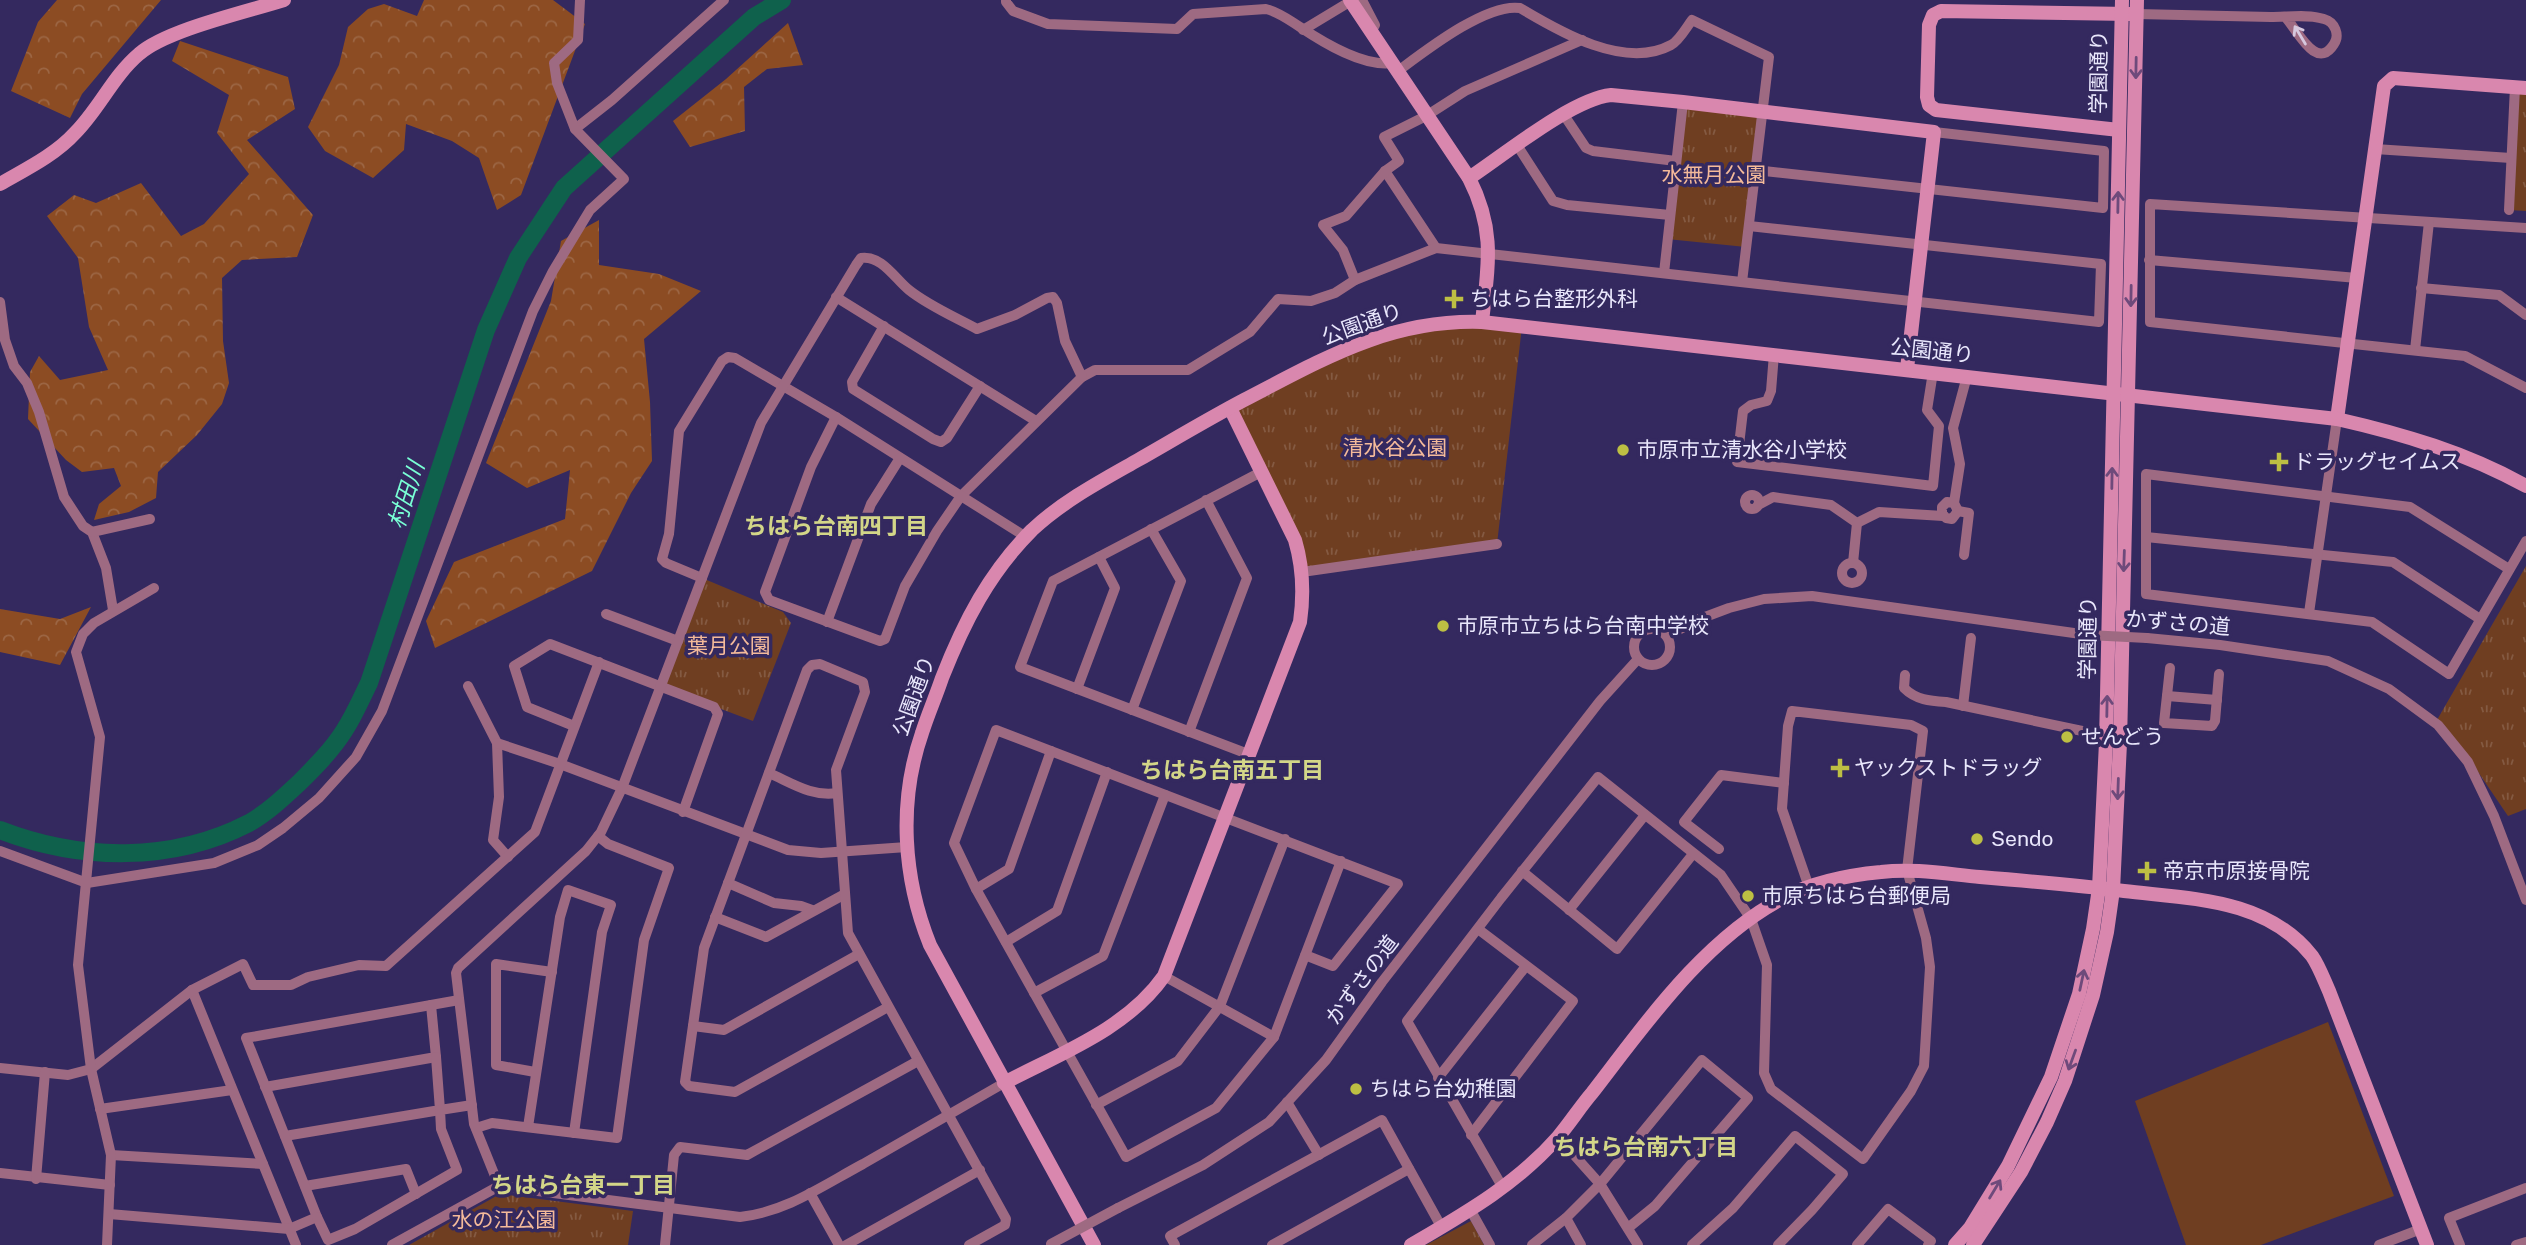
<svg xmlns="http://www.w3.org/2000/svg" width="2526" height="1245" font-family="'Public Sans','Noto Sans JP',sans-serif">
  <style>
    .grass { fill: url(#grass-tufts) }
    .forest { fill: url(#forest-crowns) }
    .pitch { fill: #6f3e21 }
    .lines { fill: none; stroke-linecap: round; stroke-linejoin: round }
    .river { stroke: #0f614c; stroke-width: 18 }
    .street { stroke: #9e6a82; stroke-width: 10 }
    .secondary { stroke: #d987ae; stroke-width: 14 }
    .street-bridge { stroke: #9e6a82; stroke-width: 10 }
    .oneway { stroke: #d6c8de }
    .oneway2 { stroke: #6e4a7b }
    .poi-dot { fill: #bdbf43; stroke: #34295f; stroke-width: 2.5 }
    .labels { text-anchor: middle; stroke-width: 7; stroke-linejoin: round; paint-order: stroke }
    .street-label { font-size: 21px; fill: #e9e7fc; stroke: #34295f }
    .park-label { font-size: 21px; fill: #f4ba9a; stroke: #34295f }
    .poi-label { font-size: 21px; fill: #e9e7fc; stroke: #34295f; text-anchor: start }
    .water-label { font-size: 23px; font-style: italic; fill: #79ffd5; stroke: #34295f }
    .neighbourhood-label { font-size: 23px; font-weight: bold; fill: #d3d688; stroke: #34295f }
  </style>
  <defs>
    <pattern id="grass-tufts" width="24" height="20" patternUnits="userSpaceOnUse" patternTransform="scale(1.75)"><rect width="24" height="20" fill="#6f3e21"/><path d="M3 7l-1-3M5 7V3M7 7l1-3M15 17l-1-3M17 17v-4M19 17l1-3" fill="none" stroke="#845a42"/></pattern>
    <pattern id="forest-crowns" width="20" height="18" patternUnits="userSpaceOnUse" patternTransform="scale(1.75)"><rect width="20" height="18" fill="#8c4c23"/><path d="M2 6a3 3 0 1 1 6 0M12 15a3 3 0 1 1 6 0" fill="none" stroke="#9c6644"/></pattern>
  </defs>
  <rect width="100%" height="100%" fill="#34295f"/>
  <!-- grass -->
  <g class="grass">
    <polygon points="2515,87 2526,88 2526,211 2509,210"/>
    <polygon points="1683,102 1761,111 1746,247 1667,239"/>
    <polygon points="1522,326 1497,544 1302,572 1230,408 1394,331"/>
    <polygon points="2526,566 2526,809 2508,816 2459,744 2437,720"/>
    <polygon points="702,578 783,612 791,623 753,721 660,686"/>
    <polygon points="500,1194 633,1211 628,1245 409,1245"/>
    <polygon points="1471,1221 1484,1245 1426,1245"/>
  </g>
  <!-- forest -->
  <g class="forest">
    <polygon points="57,0 161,0 82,94 70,118 11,91 38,22"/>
    <polygon points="424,0 553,0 585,24 521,195 497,210 479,158 452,141 406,124 404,150 373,178 325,151 308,127 339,65 348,27 368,9 384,4 417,16"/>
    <polygon points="788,23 803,65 767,69 744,87 745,131 690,147 673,121 726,79"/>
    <polygon points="180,41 288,77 295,109 247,140 313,215 297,257 242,260 222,278 223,341 229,383 222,404 197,435 158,472 156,498 129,512 94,520 99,504 121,486 114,468 82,472 66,460 28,419 30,372 39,356 60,380 108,370 89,327 78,258 47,216 74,195 96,203 141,183 181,236 204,224 249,174 217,133 229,95 172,61"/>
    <polygon points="599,220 599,265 659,274 701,291 644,339 650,402 652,461 631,493 592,571 435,648 426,621 454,562 565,519 570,470 527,488 486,463 551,301 561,241"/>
    <polygon points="91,607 60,665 0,652 0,609 60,619"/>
  </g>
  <!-- pitch -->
  <polygon class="pitch" points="2328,1022 2394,1196 2261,1245 2186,1245 2135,1101"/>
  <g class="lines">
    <!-- river -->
    <path class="river" d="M0,830C80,861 172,863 249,823C267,813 284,797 299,783C315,767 332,750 344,731C354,716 361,699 369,683L486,330L518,258L564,188L754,17L782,0"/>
    <!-- street -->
    <g class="street">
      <path d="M1006,0V2L1013,11L1048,24L1177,29L1193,14L1266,9C1279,12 1289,20 1300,27C1324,43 1363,67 1392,63"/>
      <polyline points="1362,0 1375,25 1371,32"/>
      <path d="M2137,14C2182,15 2226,16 2271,17C2287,17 2309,14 2324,19C2335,22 2340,35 2334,44C2316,73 2296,27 2285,17"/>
      <polyline points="1303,30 1351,1"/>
      <path d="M1398,71C1425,51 1486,3 1520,8C1560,32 1625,70 1671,45C1679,41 1686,28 1692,20L1769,57L1742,282"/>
      <polyline points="1564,115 1586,148 1593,151 1676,161"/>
      <polyline points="575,129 612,100 724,0"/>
      <polyline points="1517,145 1553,201 1567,205 1670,215"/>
      <polyline points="2375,149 2511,158"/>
      <polyline points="1755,170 2103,208 2104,151 1934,132"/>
      <polyline points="1385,171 1436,248"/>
      <polyline points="2509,210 2515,87"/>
      <polyline points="2526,228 2150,204 2150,322 2465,356 2526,388"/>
      <polyline points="2149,260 2357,278"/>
      <polyline points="1664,273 1683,102"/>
      <polyline points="1355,280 1343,250 1323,225 1346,216 1385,171 1399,161 1384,137 1426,116 1465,91 1582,40"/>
      <polyline points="2421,288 2499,295 2526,315"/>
      <polyline points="836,297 1036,421"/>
      <polyline points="0,302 5,340 14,366 27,383 39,412 64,497 83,526 92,532 106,568 113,610"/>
      <polyline points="884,326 852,382 853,389 933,439 941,442 947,438 980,386"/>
      <polyline points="2415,350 2429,222"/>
      <polyline points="1774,354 1771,391 1767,401 1751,405 1743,411 1737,462 1933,486 1939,426 1927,410 1933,372"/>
      <polyline points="836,417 811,467 765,592 769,600 880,641 885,639 905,586 937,531 961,496 1082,377 1095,370 1188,370 1250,332 1278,299 1311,301 1335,293 1355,280 1436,248 2099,322 2101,264 1749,226"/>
      <circle cx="1752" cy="502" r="7"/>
      <polyline points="1954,503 1947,502 1942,507 1942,513 1946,518 1952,519 1958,511 1954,503 1960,464 1953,428 1967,376"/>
      <polyline points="1758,505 1773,497 1831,505 1857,523 1879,512 1943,516"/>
      <polyline points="1958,511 1969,513 1964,555"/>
      <polyline points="92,532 150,519"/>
      <polyline points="2146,537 2393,562 2480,619"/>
      <polyline points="1853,563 1857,523"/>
      <circle cx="1852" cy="573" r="10"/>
      <polyline points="2509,569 2410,507 2146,474 2146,594 2372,622 2449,674 2526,541"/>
      <polyline points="1302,572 1497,544"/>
      <polyline points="702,578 666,563 662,559 669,534 679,431 722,361 728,357 735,358 836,417 1026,537"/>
      <polyline points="2309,613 2337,419"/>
      <polyline points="606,614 678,641"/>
      <polyline points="827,622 871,504 900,458"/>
      <circle cx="1652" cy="647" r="18"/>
      <polyline points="1667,636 1697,620 1729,608 1764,599 1812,596 2088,635"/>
      <polyline points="2147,638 2220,645 2328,661 2389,689 2438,725 2468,762 2494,816 2526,900"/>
      <polyline points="2170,668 2164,723 2212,726 2215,721 2219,674"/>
      <path d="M1905,675L1904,688C1916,700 1930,701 1946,702L2106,736"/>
      <polyline points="468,686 497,743 499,797 493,840 508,857"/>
      <polyline points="1077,689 1115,588 1099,557"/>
      <polyline points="2167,696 2217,700"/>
      <polyline points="1963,706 1971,638"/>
      <polyline points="1132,710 1181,581 1151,529"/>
      <polyline points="574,726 527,707 514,666 550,644 714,707 718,714 683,812"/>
      <polyline points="1189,732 1247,578 1206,500"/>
      <polyline points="497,743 560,764 788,850 821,853 907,847"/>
      <polyline points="1248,754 1020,667 1053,581 1261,472"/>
      <path d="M769,773C792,783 812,797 837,793"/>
      <polyline points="1719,849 1684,822 1721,775 1784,783"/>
      <polyline points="0,851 87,883 214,863 258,845 283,828 319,798 356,757 382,711 533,311 553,271 590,210 624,179 575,129 557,83 554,63 578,40 580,0"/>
      <polyline points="1522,871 1617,949 1693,854"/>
      <polyline points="728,883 774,903 801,906 812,910"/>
      <polyline points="976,889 1009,869 1051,751"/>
      <polyline points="1569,910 1645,815"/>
      <polyline points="715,917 766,937 845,894"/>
      <polyline points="1006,942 1057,911 1107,772"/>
      <polyline points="1305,955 1333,966 1398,884 996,730 954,843 976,889 1126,1157 1216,1108 1274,1037 1341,861"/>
      <polyline points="1164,976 1274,1037"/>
      <polyline points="192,990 296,1245"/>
      <polyline points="1034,993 1103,956 1165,795"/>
      <polyline points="888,1007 735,1092 689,1086 685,1082 704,948 807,670 812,665 820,664 863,682 865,692 836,770 848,933 1006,1219 1005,1225 969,1245"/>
      <polyline points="693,1026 724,1030 859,954"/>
      <polyline points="0,1068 68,1075 91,1069 192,990 243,964 253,985 291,985 308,977 359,965 386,966 535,832 599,662"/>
      <polyline points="535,1072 496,1065 496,964 552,972"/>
      <polyline points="1438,1078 1526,966"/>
      <polyline points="265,1087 436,1057 431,1005"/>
      <polyline points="1287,1102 1319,1155"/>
      <polyline points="1096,1105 1178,1061 1220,1006 1285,839"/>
      <polyline points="100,1109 232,1090"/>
      <polyline points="528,1127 560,917 568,890 611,905 602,932 574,1133"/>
      <polyline points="476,1128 492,1123 617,1138 644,940 669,868 608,844 598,836"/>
      <polyline points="1471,1135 1573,1001 1478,929"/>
      <polyline points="285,1136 440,1110 436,1057"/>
      <polyline points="1558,1137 1600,1184 1638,1245"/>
      <polyline points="111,1155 263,1164"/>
      <polyline points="0,1173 110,1185"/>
      <polyline points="36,1179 45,1072"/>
      <polyline points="305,1186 406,1169 416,1194"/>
      <path d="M499,1186L474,1124L456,973L458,968L586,851L601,832L622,788L761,423L856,265L861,258C882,255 895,279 909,290C929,306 955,317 977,329L1015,315L1047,298L1053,297L1057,303L1065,341L1082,377"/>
      <polyline points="1503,1188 1407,1021 1501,898 1598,777 1721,875 1751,919 1767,965 1764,1073 1771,1089 1863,1159 1911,1091 1924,1066 1930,967 1926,938 1907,870 1923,731 1911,725 1792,711 1788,726 1782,809 1809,887"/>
      <polyline points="810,1193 839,1245"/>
      <polyline points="1118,1208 1203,1165 1269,1122 1326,1060 1382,982 1600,701 1638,659"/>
      <polyline points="1471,1211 1490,1245"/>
      <polyline points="109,1214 289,1229 317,1217 246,1038 459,1000"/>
      <polyline points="317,1217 328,1240 355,1229 457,1170 441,1129 440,1110 472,1105"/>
      <polyline points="1566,1218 1581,1245"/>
      <polyline points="107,1245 111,1155 91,1069 78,965 100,737 76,652 83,634 94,623 154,588"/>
      <path d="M392,1245L499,1186L740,1217C786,1212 822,1186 863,1164C910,1137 957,1110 1004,1083"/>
      <polyline points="665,1245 674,1155 680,1147 747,1155 918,1061"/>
      <polyline points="846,1245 980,1170"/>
      <polyline points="1175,1245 1170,1236 1382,1120 1442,1228"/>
      <polyline points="1272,1245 1409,1169"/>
      <polyline points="1532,1245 1566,1218 1600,1184 1702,1060 1748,1098 1655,1206 1628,1228"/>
      <polyline points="1692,1245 1733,1208 1795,1136 1843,1174 1812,1210 1778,1245"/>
      <polyline points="1857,1245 1888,1209 1931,1241 1928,1245"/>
      <polyline points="2379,1245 2421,1229"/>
      <polyline points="2460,1245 2449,1218 2526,1188"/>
      <polyline points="2516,1245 2526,1242"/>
    </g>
    <!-- secondary -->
    <g class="secondary">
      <path d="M1350,0L1469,178C1496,231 1488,266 1482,322"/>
      <polyline points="2119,130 1936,110 1929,105 1927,97 1929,25 1933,15 1941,11 2130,14"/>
      <path d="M1469,178C1504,155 1572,99 1611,95L1683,102L1934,132L1907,369"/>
      <path d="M0,184C26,169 55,155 75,133C99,109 113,76 139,54C166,30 246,12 284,0"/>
      <polyline points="2337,419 2384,86 2393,78 2526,88"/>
      <path d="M1004,1083C1059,1054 1127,1029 1164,976L1300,622C1304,594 1303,567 1295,540L1230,408"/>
      <path d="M1094,1245L930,945C903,878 898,802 922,733C928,714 936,696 942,678C964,622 989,573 1032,530C1063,501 1101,481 1138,460C1173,440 1208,419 1244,400C1323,359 1390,319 1482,322L2337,419C2403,434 2467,453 2526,486"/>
      <path d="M1411,1245C1464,1214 1517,1184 1558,1137C1570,1123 1580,1107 1592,1093C1646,1023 1705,938 1785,897C1814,882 1849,875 1881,872C1914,868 1947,874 1980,877C2028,881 2076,885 2124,891C2191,899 2266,898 2312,956C2319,966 2324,980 2329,991L2427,1245"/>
      <polyline points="1955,1245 1970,1228 2008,1166 2051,1077 2079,994 2093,929 2099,888 2106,742 2122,0"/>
      <polyline points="1973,1245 2021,1172 2047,1122 2065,1081 2093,995 2107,932 2113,890 2120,743 2137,0"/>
    </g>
    <!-- street-bridge -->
    <g class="street-bridge">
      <polyline points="2088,635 2147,638"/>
      <polyline points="1051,1244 1118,1208"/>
    </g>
  </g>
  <!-- one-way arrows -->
  <defs><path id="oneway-shaft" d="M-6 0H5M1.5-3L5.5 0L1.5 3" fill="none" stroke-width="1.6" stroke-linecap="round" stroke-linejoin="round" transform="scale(1.75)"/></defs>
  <use class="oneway" href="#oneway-shaft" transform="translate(2300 35) rotate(-121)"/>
  <g class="oneway2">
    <use href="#oneway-shaft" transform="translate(2136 68) rotate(91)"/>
    <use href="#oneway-shaft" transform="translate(2118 202) rotate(-89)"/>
    <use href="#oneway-shaft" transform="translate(2131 296) rotate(91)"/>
    <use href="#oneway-shaft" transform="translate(2112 478) rotate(-89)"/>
    <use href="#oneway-shaft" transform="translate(2124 561) rotate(92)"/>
    <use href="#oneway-shaft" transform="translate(2107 706) rotate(-89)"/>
    <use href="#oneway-shaft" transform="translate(2118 789) rotate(92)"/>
    <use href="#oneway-shaft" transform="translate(2082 980) rotate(-78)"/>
    <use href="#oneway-shaft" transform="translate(2072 1060) rotate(110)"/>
    <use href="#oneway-shaft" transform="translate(1995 1189) rotate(-59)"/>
  </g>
  <!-- markers -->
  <g class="poi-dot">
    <path d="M1450.5 288.5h7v7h7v7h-7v7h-7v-7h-7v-7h7z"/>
    <circle cx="1623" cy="450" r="7"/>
    <path d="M2275.5 451.5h7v7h7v7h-7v7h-7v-7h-7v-7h7z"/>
    <circle cx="1443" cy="626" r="7"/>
    <circle cx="2067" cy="737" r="7"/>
    <path d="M1836.5 757.5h7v7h7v7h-7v7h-7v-7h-7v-7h7z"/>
    <circle cx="1977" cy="839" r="7"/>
    <path d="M2143.5 860.5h7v7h7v7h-7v7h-7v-7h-7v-7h7z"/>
    <circle cx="1748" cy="896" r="7"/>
    <circle cx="1356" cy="1089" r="7"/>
  </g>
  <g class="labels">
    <!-- street labels -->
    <g class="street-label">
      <text transform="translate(2099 72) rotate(-89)" y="7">学園通り</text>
      <text transform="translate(1362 324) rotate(-20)" y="7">公園通り</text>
      <text transform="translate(1932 351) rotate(6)" y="7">公園通り</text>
      <text transform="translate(2178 623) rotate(5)" y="7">かずさの道</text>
      <text transform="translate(2088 638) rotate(-89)" y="7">学園通り</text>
      <text transform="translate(914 696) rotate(-70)" y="7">公園通り</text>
      <text transform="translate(1362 980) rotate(-53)" y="7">かずさの道</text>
    </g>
    <!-- park labels -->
    <g class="park-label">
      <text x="1714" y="182">水無月公園</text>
      <text x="1395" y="455">清水谷公園</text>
      <text x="729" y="653">葉月公園</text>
      <text x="504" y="1227">水の江公園</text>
    </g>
    <!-- poi labels -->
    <g class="poi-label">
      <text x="1470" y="306">ちはら台整形外科</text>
      <text x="1637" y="457">市原市立清水谷小学校</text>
      <text x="2293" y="469">ドラッグセイムス</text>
      <text x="1457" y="633">市原市立ちはら台南中学校</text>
      <text x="2081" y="744">せんどう</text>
      <text x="1854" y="775">ヤックストドラッグ</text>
      <text x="1991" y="846">Sendo</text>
      <text x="2163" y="878">帝京市原接骨院</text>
      <text x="1762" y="903">市原ちはら台郵便局</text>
      <text x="1370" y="1096">ちはら台幼稚園</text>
    </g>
    <!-- water labels -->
    <g class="water-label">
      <text transform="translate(406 495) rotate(-72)" y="8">村田川</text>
    </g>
    <!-- neighbourhood labels -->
    <g class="neighbourhood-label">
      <text x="836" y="534">ちはら台南四丁目</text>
      <text x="1232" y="778">ちはら台南五丁目</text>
      <text x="1646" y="1155">ちはら台南六丁目</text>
      <text x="583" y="1193">ちはら台東一丁目</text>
    </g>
  </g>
</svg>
